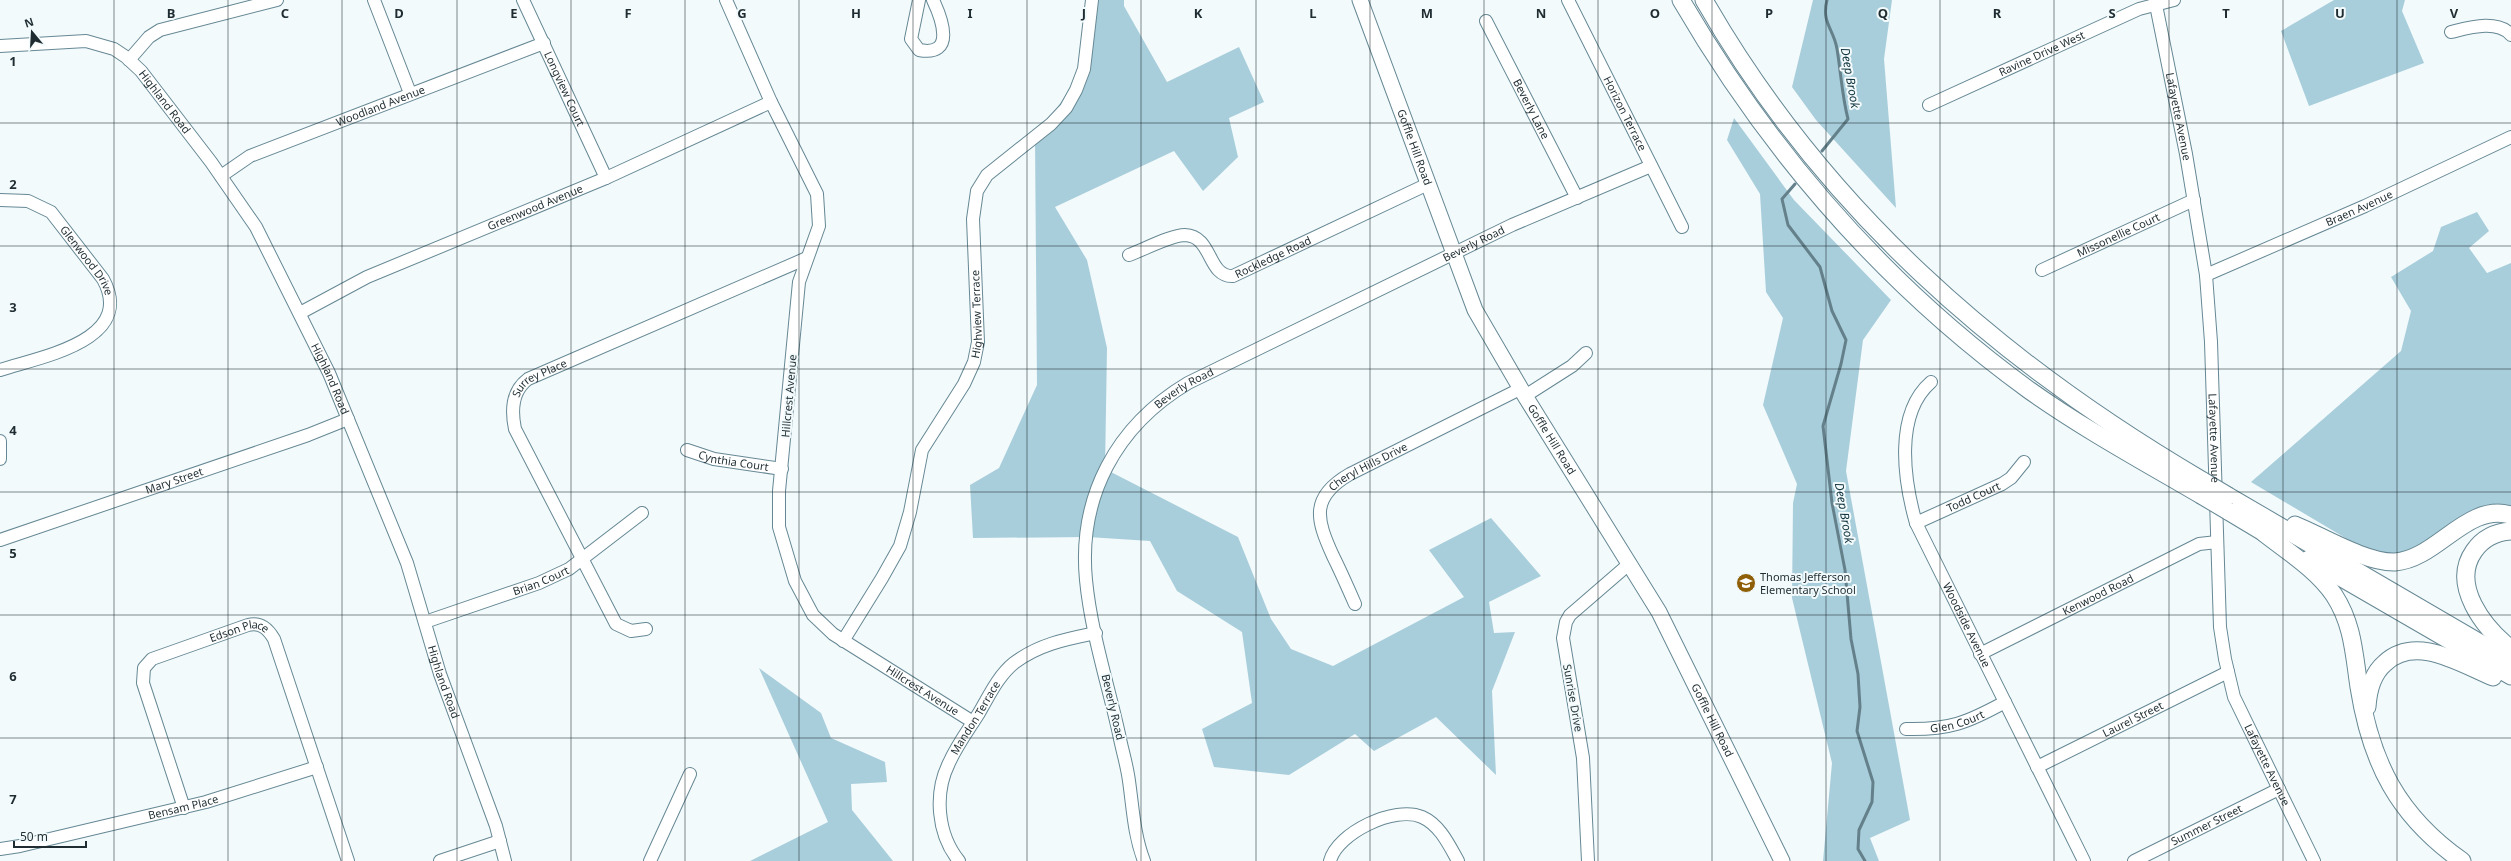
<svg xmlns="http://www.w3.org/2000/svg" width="2511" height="861" font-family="'Noto Sans',sans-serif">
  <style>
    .forest { fill: #a9cedb }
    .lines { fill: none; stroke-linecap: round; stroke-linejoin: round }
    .stream { stroke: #64818b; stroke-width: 3 }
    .minor-casing { stroke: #668894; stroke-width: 14 }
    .major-casing { stroke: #668894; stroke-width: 17 }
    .highway-casing { stroke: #668894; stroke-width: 19 }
    .minor { stroke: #fff; stroke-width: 12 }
    .major { stroke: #fff; stroke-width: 15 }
    .highway { stroke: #fff; stroke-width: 17 }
    .highway-bridge-casing { stroke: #668894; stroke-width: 19; stroke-linecap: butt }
    .highway-bridge { stroke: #fff; stroke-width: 17 }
    .grid { fill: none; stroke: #1f2d32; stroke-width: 1; stroke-opacity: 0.55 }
    .labels { text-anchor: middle; stroke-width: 4; stroke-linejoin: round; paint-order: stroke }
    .street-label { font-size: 11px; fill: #1f2d32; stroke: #f2fafc }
    .poi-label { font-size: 11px; fill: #1f2d32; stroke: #f2fafc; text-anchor: start }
    .water-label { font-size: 12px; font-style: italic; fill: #10333d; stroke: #f2fafc }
    .grid-label { font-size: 13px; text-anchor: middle; font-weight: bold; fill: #1f2d32; stroke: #f2fafc; stroke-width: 4; stroke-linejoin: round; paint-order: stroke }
  </style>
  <rect width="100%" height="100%" fill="#f2fafc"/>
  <!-- forest -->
  <g class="forest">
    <polygon points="1095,0 1124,0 1124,6 1167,82 1239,47 1264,102 1229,118 1238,157 1203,191 1174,151 1055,207 1087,260 1107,348 1105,469 1238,537 1271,619 1291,649 1333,666 1464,597 1429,550 1491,518 1541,576 1489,602 1494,633 1515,632 1492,691 1496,775 1436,717 1374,751 1355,734 1289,775 1214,767 1202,729 1252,703 1242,632 1177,591 1150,541 1088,537 973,538 970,485 999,468 1037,385 1035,139 1085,68"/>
    <polygon points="1813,0 1892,0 1884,59 1896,208 1816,120 1792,87"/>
    <polygon points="2334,0 2405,0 2402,11 2424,63 2309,106 2281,31"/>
    <polygon points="1734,118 1794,200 1891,300 1863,340 1846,471 1910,820 1870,838 1879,861 1823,861 1832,763 1792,598 1793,503 1797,484 1763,405 1783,318 1766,292 1760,194 1727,140"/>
    <path d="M2477,212L2489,231L2469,248L2487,273L2511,263V506C2470,493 2439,543 2404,553C2391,556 2377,552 2364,549L2251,482L2401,351L2411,311L2391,277L2433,251L2441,227Z"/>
    <polygon points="759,668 821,713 831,738 885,762 887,782 851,784 852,810 893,861 750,861 828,822"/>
  </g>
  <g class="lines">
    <!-- stream -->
    <g class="stream">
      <path d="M1822,151L1848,119C1842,96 1841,73 1837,49C1834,29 1821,23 1827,0"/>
      <polyline points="1795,184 1782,199 1788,225 1820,267 1832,311 1846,340 1841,364 1823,426 1832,503 1845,570 1851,639 1858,674 1860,707 1857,731 1873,782 1872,802 1859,830 1858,849 1865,861"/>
    </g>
    <defs>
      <g id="minor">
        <polyline points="374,0 410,93"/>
        <path id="s1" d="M523,0L606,178"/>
        <path id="s2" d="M726,0L771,102L817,194L819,226L799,282L779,491V527L795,581L813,615L833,634L973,722"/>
        <path d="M919,0L911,39L919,50C956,57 942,19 933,0"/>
        <path id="s3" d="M1568,0L1682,227"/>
        <path id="s4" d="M2155,0L2186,154L2206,275L2211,342L2220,627L2225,659L2234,697L2314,861"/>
        <path id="s5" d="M1486,21L1577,198"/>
        <path d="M2451,32C2468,28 2497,19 2511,35"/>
        <path id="s6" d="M0,46L86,41L114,49L126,57L141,71L211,162L256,227L329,373L407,563L440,674L496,826L505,861"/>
        <polyline points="129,60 149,37 160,30 277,0"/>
        <path id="s7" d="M1929,105L2139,9L2174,0"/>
        <path id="s8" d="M221,176L250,156L544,43"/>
        <path id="s9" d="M0,200L28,201L51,212L103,279C137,341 39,357 0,370"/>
        <path id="s10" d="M1129,255C1143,250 1171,235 1185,235C1213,236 1207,277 1233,276L1428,184"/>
        <path id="s11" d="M2042,270L2194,200"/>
        <path id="s12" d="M2206,275L2365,206L2511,137"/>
        <path id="s13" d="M300,313L367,277L606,178L771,102"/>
        <path id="s14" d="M1931,382C1894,414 1904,481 1916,523L2084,861"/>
        <polyline points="1525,396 1572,366 1586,353"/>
        <polyline points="0,441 0,459"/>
        <path id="s15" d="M687,450L714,459L782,469"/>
        <path id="s16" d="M1916,523L2002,484L2011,478L2024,462"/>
        <path id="s17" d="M0,540L308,435L348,419"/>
        <path id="s18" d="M1355,604C1348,588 1341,572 1333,556C1316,519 1310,497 1350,474L1520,389"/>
        <path id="s19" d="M425,622L539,583L569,569L642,513"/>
        <path id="s20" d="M646,629L631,631L616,624L515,429C511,410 512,391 528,379L807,258"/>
        <path id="s21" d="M843,641L882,578L900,546L910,512L922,450L964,384L974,362L978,342L973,219L977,191L987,175L1051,124L1066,108L1076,90L1084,69L1092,0"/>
        <path id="s22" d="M1980,654L2199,544L2217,542"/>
        <path id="s23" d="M1906,729C1949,730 1967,723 2005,702"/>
        <path id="s24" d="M2037,767L2228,672"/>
        <path id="s25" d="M184,808L143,683L144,668L152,659L248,625C261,622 268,629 274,639L348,861"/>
        <path id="s26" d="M0,849L20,846L206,802L317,767"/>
        <polyline points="440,861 500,841"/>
        <polyline points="650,861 690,774"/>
        <path id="s27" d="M959,861C937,834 934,793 949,763C957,745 969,729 979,713C989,696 998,676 1014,663C1039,644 1067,639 1096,633"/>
        <path id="s28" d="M1144,861C1134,835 1133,809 1129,781C1127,765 1122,750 1119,734C1108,684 1091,632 1086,580C1078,497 1116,426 1188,383L1512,225L1651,166"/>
        <path d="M1330,861C1337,833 1395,805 1422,817C1440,825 1449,845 1458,861"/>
        <polyline points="1588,861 1583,758 1563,638 1566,622 1570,615 1629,564"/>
        <path id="s29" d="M2134,861L2279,789"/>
      </g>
      <g id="major">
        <path id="s30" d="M1360,0L1475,310L1525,396L1659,612L1782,861"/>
      </g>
      <g id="highway">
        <path d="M1681,0C1770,153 1886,286 2029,390C2084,429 2143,461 2201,495"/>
        <path d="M1704,0C1823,208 1998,361 2203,481"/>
        <polyline points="2228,496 2511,661"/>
        <polyline points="2228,511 2273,538"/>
        <path d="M2295,525C2322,536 2366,563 2395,562C2437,559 2467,502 2511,515"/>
        <path d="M2511,531C2496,532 2483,538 2474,551C2450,585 2484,628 2511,649"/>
        <path d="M2264,533C2287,551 2317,570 2334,595C2353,624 2354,654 2359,687C2371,763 2398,816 2462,861"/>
        <polyline points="2309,559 2511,676"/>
        <path d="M2367,707C2368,691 2372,674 2385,663C2416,634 2461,664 2493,677"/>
      </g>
    </defs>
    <!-- minor casing -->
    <use href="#minor" class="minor-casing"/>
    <!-- major casing -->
    <use href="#major" class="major-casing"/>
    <!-- highway casing -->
    <use href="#highway" class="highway-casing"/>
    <!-- minor -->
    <use href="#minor" class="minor"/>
    <!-- major -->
    <use href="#major" class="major"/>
    <!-- highway -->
    <use href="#highway" class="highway"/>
    <defs>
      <g id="highway-bridge">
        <polyline points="2203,481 2228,496"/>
        <polyline points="2201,495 2228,511"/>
      </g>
    </defs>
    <!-- highway-bridge casing -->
    <use href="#highway-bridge" class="highway-bridge-casing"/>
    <!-- highway-bridge -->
    <use href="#highway-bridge" class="highway-bridge"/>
  </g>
  <!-- grid -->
  <path class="grid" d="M114,0V861M228,0V861M342,0V861M457,0V861M571,0V861M685,0V861M799,0V861M913,0V861M1027,0V861M1141,0V861M1256,0V861M1370,0V861M1484,0V861M1598,0V861M1712,0V861M1826,0V861M1940,0V861M2054,0V861M2169,0V861M2283,0V861M2397,0V861M0,123H2511M0,246H2511M0,369H2511M0,492H2511M0,615H2511M0,738H2511"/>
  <!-- icons -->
  <defs>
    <symbol id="school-disc" viewBox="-11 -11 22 22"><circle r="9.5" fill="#8e5f07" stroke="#f2fafc"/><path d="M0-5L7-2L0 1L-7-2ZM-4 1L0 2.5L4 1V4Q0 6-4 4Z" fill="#fff"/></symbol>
  </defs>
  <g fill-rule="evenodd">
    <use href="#school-disc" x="1735" y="572" width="22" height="22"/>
  </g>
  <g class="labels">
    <!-- street labels -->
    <g class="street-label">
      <text dy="4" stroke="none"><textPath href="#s7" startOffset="124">Ravine Drive West</textPath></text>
      <text dy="4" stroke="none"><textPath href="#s1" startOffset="98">Longview Court</textPath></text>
      <text dy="4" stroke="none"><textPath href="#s6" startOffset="189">Highland Road</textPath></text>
      <text dy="4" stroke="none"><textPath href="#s8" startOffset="175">Woodland Avenue</textPath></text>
      <text dy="4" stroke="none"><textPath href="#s5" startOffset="99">Beverly Lane</textPath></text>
      <text dy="4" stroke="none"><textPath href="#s3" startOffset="127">Horizon Terrace</textPath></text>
      <text dy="4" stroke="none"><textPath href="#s4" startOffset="119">Lafayette Avenue</textPath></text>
      <text dy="4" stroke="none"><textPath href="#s30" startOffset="157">Goffle Hill Road</textPath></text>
      <text dy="4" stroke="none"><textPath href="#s13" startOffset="258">Greenwood Avenue</textPath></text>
      <text dy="4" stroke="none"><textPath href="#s12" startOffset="167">Braen Avenue</textPath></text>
      <text dy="4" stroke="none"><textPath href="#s11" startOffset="84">Missonellie Court</textPath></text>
      <text dy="4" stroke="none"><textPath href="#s28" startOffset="840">Beverly Road</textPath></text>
      <text dy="4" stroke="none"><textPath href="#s10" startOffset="171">Rockledge Road</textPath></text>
      <text dy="4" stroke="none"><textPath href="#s9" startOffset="114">Glenwood Drive</textPath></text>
      <text dy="4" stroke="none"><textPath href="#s21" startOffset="360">Highview Terrace</textPath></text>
      <text dy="4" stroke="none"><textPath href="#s6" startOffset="513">Highland Road</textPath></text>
      <text dy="4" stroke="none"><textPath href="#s20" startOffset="316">Surrey Place</textPath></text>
      <text dy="4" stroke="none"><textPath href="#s28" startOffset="516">Beverly Road</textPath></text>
      <text transform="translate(789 396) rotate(-85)" y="4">Hillcrest Avenue</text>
      <text dy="4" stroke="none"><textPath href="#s4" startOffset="443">Lafayette Avenue</textPath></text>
      <text dy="4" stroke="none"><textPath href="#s30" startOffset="481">Goffle Hill Road</textPath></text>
      <text dy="4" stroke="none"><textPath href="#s15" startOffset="48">Cynthia Court</textPath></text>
      <text dy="4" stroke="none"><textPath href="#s18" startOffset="169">Cheryl Hills Drive</textPath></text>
      <text dy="4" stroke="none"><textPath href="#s17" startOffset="184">Mary Street</textPath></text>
      <text dy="4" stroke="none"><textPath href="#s16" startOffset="63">Todd Court</textPath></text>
      <text dy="4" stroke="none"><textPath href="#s19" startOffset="123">Brian Court</textPath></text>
      <text dy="4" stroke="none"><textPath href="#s22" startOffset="132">Kenwood Road</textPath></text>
      <text dy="4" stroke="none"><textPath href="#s14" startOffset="263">Woodside Avenue</textPath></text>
      <text dy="4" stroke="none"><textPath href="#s25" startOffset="251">Edson Place</textPath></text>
      <text dy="4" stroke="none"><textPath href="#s6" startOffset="837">Highland Road</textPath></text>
      <text dy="4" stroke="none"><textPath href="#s2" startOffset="780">Hillcrest Avenue</textPath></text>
      <text transform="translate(1573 698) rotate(80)" y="4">Sunrise Drive</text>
      <text transform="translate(1113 707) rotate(77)" y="4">Beverly Road</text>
      <text dy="4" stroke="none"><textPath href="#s27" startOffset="156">Mandon Terrace</textPath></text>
      <text dy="4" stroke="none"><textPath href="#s30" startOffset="805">Goffle Hill Road</textPath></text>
      <text dy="4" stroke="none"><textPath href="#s24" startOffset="107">Laurel Street</textPath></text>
      <text dy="4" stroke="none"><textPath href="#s23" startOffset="52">Glen Court</textPath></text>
      <text dy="4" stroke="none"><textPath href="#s4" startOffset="779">Lafayette Avenue</textPath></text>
      <text dy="4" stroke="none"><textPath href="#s26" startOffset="188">Bensam Place</textPath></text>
      <text dy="4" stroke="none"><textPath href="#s29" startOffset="81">Summer Street</textPath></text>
    </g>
    <!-- poi labels -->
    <g class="poi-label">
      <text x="1760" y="581">Thomas Jefferson<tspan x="1760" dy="13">Elementary School</tspan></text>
    </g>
    <!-- water labels -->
    <g class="water-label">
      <text transform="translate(1850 78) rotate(80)" y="4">Deep Brook</text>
      <text transform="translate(1844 513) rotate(80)" y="4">Deep Brook</text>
    </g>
  </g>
  <g class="grid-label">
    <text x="171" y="18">B</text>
    <text x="285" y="18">C</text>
    <text x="399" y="18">D</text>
    <text x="514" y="18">E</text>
    <text x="628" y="18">F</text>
    <text x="742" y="18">G</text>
    <text x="856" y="18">H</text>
    <text x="970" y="18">I</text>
    <text x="1084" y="18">J</text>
    <text x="1198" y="18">K</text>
    <text x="1313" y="18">L</text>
    <text x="1427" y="18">M</text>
    <text x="1541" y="18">N</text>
    <text x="1655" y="18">O</text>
    <text x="1769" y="18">P</text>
    <text x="1883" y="18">Q</text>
    <text x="1997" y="18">R</text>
    <text x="2112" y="18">S</text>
    <text x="2226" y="18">T</text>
    <text x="2340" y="18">U</text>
    <text x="2454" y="18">V</text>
    <text x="13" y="66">1</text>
    <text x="13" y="189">2</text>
    <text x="13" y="312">3</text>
    <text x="13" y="435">4</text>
    <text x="13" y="558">5</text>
    <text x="13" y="681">6</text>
    <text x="13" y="804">7</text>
  </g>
  <!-- north arrow -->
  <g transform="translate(32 32) rotate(342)" stroke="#f2fafc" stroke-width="3" paint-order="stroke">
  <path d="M0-3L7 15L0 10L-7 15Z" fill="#1f2d32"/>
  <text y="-6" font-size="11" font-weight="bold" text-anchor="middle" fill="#1f2d32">N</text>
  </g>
  <!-- scale -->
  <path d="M14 841v6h72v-6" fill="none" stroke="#1f2d32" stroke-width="2"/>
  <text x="20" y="841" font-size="12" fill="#1f2d32" stroke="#f2fafc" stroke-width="3" paint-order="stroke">50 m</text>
</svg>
